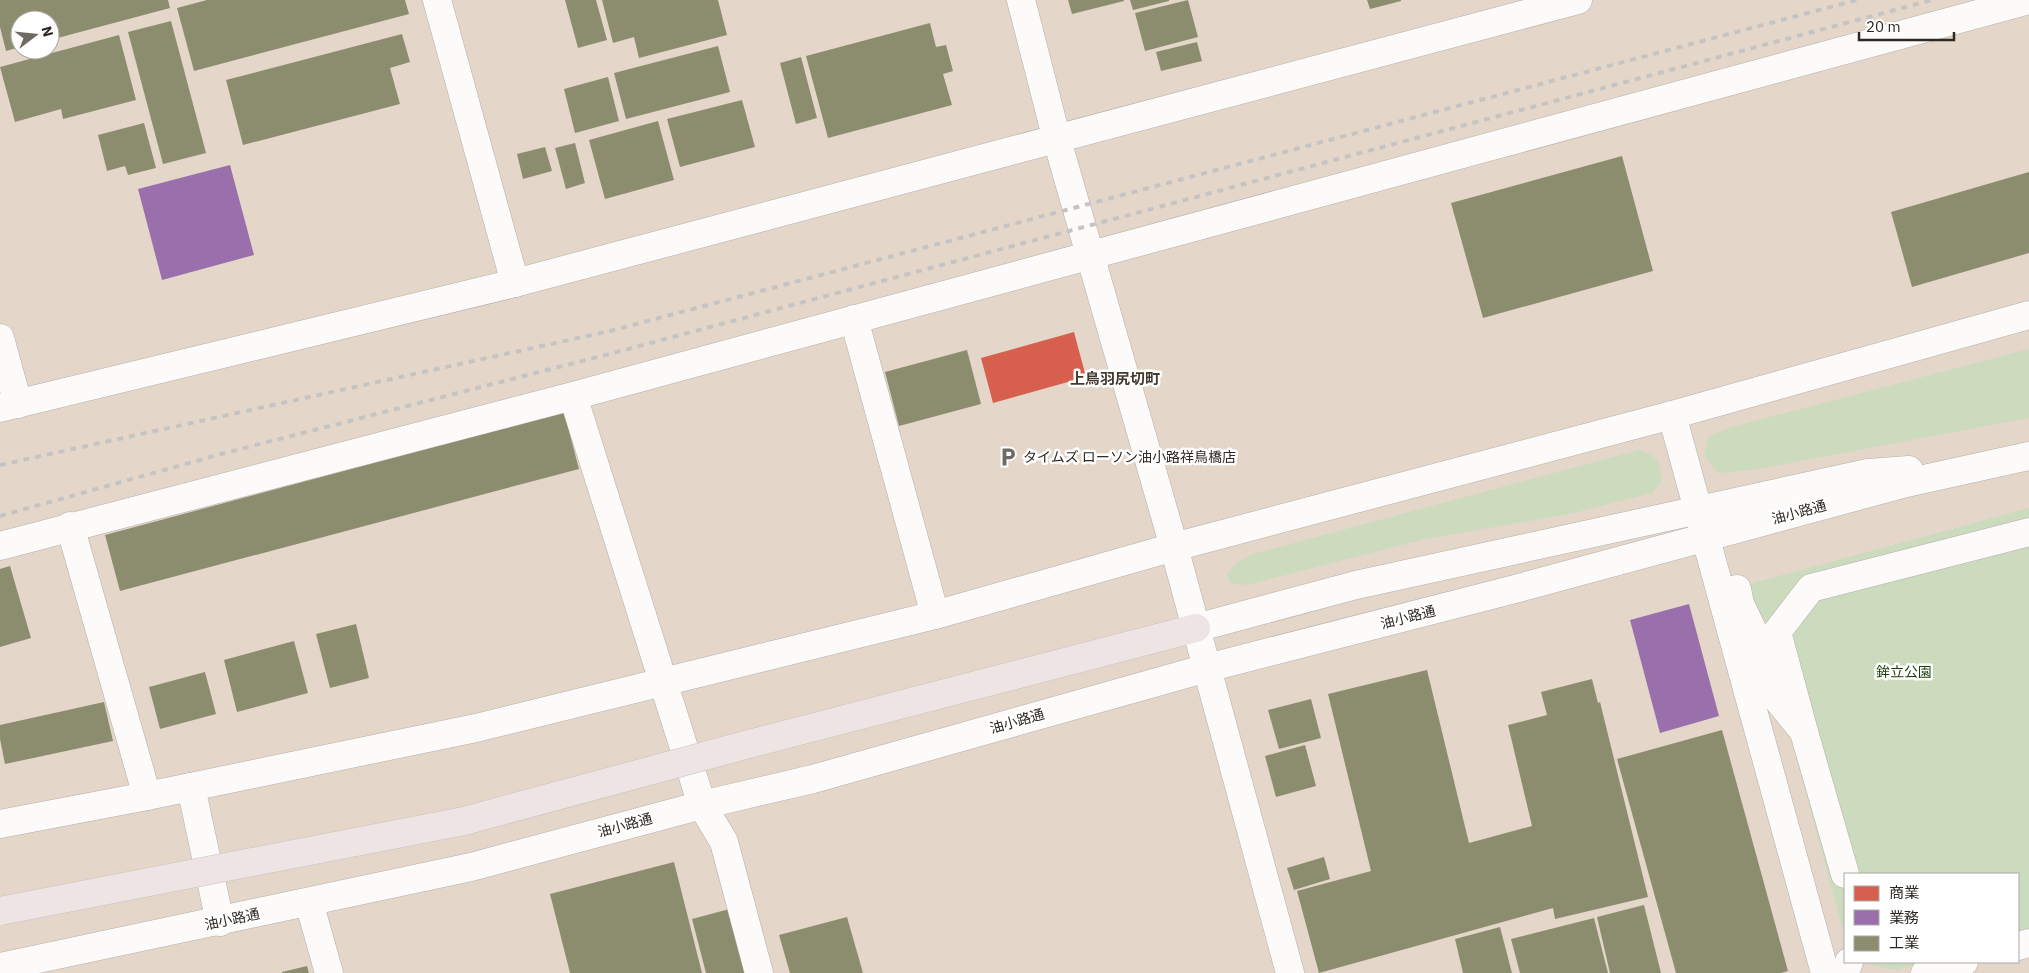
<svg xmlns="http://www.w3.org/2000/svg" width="2029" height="973" font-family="'IBM Plex Sans','Noto Sans JP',sans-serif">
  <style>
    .built { fill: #e4d7ca; fill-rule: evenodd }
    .green { fill: #ccdabe }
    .shops { fill: #d6604d }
    .offices { fill: #9970ab }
    .industry { fill: #8c8c6e }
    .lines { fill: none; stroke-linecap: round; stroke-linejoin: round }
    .minor-casing { stroke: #b3aea9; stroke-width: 29 }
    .highway-casing { stroke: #c6c2bf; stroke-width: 29 }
    .minor { stroke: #fcfbfa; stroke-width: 28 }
    .highway { stroke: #efe4e4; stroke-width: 28 }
    .rail { stroke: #c6c4c2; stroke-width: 4; stroke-dasharray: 6 6; stroke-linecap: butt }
    .highway-bridge-casing { stroke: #c6c2bf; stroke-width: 29; stroke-linecap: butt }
    .highway-bridge { stroke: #efe4e4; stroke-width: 28 }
    .labels { text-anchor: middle; stroke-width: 5; stroke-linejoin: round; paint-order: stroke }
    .poi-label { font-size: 14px; fill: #2d2823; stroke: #fff; text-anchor: start }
    .street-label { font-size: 14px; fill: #2d2823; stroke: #fff }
    .park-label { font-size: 14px; fill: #1e3e09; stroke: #fff }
    .neighbourhood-label { font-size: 15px; font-weight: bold; fill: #443a2f; stroke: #fff }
  </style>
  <rect width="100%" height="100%" fill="#ebe4dd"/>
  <!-- built -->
  <path class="built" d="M0,0H2029V973H0ZM20,20H50V50H20ZM1845,874H2018V962H1845Z"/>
  <!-- green -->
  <g class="green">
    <polygon points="2029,349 2029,418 1753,470 1718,473 1704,455 1708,437 1728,428"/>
    <path d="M1639,450C1657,456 1661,461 1662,480L1652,493L1570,514L1425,539L1247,585L1230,583L1227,574L1235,564L1253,554Z"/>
    <polygon points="2029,508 2029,931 2018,934 2018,874 1845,874 1845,939 1750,584"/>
    <polygon points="1858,962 1924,962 1896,970"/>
  </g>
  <!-- shops -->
  <polygon class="shops" points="1074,332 1086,377 993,403 981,358"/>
  <!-- offices -->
  <g class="offices">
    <polygon points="230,165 254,255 162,280 138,189"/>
    <polygon points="1689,604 1719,716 1660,733 1630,620"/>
  </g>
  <!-- industry -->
  <g class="industry">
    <polygon points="0,0 168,0 170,8 50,40 50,20 20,20 20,47 6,51 0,27"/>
    <polygon points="207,0 405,0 409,14 194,71 177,8"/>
    <polygon points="565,0 596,0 607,40 578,48"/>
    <polygon points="602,0 718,0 727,35 639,58 634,37 613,43"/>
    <polygon points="1068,0 1124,0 1124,1 1072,14"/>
    <polygon points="1130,0 1169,0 1169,1 1133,10"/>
    <polygon points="1188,0 1198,37 1145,51 1135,13"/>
    <polygon points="1367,0 1401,0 1401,1 1370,9"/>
    <polygon points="171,21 206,153 163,164 128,32"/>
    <polygon points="930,23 936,47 946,45 953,71 943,74 952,105 828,138 806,56"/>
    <polygon points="402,34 410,62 390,68 400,104 243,145 226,80"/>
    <polygon points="119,35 136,100 63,119 61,109 15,122 0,67"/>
    <polygon points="1197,42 1202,61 1161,71 1156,52"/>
    <polygon points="718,46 730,92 626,119 614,73"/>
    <polygon points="801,57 817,118 796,124 780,63"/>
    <polygon points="608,77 619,121 575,133 564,89"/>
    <polygon points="742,100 755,147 680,167 667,119"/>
    <polygon points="658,121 674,180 605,199 589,140"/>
    <polygon points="144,123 156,168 128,175 125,166 107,171 98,135"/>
    <polygon points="575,143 585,183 566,189 555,148"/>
    <polygon points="545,147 552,171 523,179 517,154"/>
    <polygon points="1622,156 1653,271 1483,318 1451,203"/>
    <polygon points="2029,172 2029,253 1912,287 1891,212"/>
    <polygon points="967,350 981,404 899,426 885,372"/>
    <polygon points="564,412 579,469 120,591 105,535"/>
    <polygon points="10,566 31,638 0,647 0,569"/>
    <polygon points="356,624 369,678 330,688 316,634"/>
    <polygon points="294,641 308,693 237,712 224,660"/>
    <polygon points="1427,670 1469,843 1532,826 1508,725 1547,715 1541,692 1592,679 1598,703 1600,702 1648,897 1555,919 1553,908 1319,973 1297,891 1371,871 1328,694"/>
    <polygon points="205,672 216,714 160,729 149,687"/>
    <polygon points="1311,699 1321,738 1279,749 1268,710"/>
    <polygon points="104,702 113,741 5,764 0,739 0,725"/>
    <polygon points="1722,730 1788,971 1781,973 1676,973 1617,759"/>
    <polygon points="1305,745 1316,786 1276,797 1265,756"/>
    <polygon points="1324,857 1330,879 1294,890 1287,868"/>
    <polygon points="674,862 702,973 570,973 550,894"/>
    <polygon points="1644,905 1661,973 1610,973 1597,917"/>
    <polygon points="737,907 755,973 706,973 692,919"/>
    <polygon points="847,917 863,973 790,973 779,935"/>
    <polygon points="1594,918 1608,973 1520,973 1511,939"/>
    <polygon points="1500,927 1512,973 1463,973 1455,939"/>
    <polygon points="307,966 309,973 282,973 282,972"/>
  </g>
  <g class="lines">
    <defs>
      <g id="minor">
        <polyline points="437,0 515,283"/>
        <polyline points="1021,0 1057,140 1174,547 1290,973"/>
        <polyline points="854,319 935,615"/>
        <polyline points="0,338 18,404"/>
        <polyline points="573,396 702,805 724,842 759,973"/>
        <polyline points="0,408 515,283 1578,0"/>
        <polyline points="1672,415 1825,973"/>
        <polyline points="70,526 147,796"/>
        <polyline points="0,546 573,396 2029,0"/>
        <polyline points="1737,589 1740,604 1756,637 1773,694 1804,732 1845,874"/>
        <polyline points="1196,628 1356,585 1868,473 1909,470"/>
        <polyline points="1804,732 1777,632 1811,588 2029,532"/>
        <polyline points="191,787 220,922"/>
        <polyline points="0,824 147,796 476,728 935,615 1174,547 1672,415 2029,315"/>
        <polyline points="309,902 329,973"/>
        <polyline points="2018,946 2029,943"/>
        <polyline points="0,967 471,867 702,805 813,779 1207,668 1515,589 1906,483 2029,456"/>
        <polyline points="1845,973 1849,962"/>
        <polyline points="1925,973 1964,962"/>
      </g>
      <polyline id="highway" points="749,744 1196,628"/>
    </defs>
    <!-- minor casing -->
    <use href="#minor" class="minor-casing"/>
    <!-- highway casing -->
    <use href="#highway" class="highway-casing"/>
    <!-- minor -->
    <use href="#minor" class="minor"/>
    <!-- highway -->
    <use href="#highway" class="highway"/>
    <!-- rail -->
    <g class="rail">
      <polyline points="0,465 610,331 1857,0"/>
      <polyline points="0,516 225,453 613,353 1932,0"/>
    </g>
    <defs>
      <polyline id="highway-bridge" points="0,911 464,821 749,744"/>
    </defs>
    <!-- highway-bridge casing -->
    <use href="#highway-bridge" class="highway-bridge-casing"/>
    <!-- highway-bridge -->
    <use href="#highway-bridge" class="highway-bridge"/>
  </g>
  <!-- icons -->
  <defs>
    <symbol id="parking-bare" viewBox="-9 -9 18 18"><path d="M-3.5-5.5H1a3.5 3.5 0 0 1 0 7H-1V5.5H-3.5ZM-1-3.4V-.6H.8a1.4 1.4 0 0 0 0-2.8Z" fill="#706a64" stroke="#fff" stroke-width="2.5" paint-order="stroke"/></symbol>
  </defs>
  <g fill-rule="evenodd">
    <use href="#parking-bare" x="994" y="443" width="28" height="28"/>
  </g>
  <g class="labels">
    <!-- poi labels -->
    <g class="poi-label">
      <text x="1023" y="462">タイムズ ローソン油小路祥鳥橋店</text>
    </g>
    <!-- street labels -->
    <g class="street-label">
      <text transform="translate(1799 512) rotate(-15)" y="5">油小路通</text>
      <text transform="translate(1408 617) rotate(-14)" y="5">油小路通</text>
      <text transform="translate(1017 721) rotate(-16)" y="5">油小路通</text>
      <text transform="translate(625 825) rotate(-15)" y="5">油小路通</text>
      <text transform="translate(232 919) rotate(-12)" y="5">油小路通</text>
    </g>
    <!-- park labels -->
    <g class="park-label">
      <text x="1904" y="677">鉾立公園</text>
    </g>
    <!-- neighbourhood labels -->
    <g class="neighbourhood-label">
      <text x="1115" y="384">上鳥羽尻切町</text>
    </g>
  </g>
  <!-- legend -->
  <rect x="1844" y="873" width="175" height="90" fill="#ffffff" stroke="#aba9a7"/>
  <rect x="1854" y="886" width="25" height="15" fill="#d6604d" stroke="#aba9a7"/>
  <text x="1889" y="898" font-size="15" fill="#2d2823">商業</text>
  <rect x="1854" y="910" width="25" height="15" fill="#9970ab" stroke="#aba9a7"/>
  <text x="1889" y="923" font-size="15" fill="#2d2823">業務</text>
  <rect x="1854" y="936" width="25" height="15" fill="#8c8c6e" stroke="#aba9a7"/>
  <text x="1889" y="948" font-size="15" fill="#2d2823">工業</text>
  <!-- north arrow -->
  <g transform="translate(35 35) rotate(74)"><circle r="24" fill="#ffffff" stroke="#aba9a7"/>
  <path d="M0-4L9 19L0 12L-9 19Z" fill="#706a64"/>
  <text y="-8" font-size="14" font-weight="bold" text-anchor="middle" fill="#2d2823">N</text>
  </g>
  <!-- scale -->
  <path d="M1859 32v8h95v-8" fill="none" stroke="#2d2823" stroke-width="2.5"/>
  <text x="1866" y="32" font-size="15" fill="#2d2823" stroke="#ffffff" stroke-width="4" paint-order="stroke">20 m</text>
</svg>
